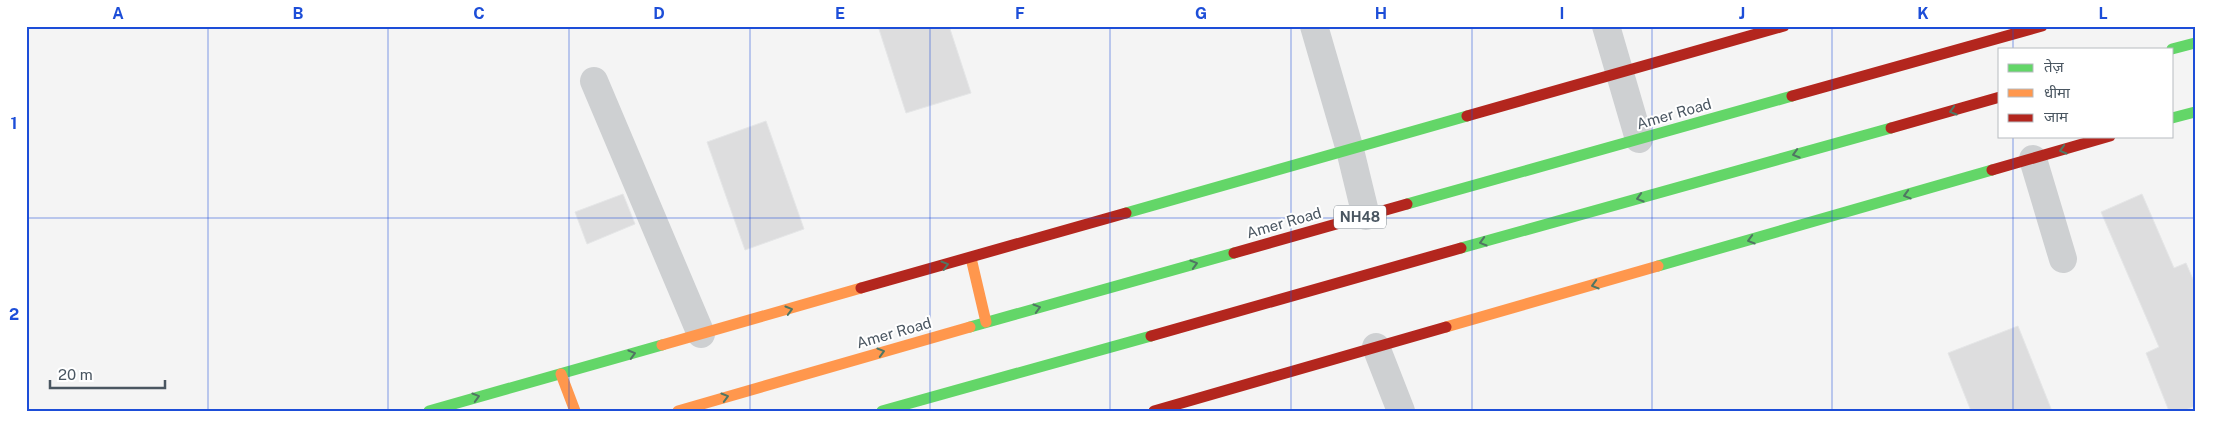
<svg xmlns="http://www.w3.org/2000/svg" width="2221" height="437" font-family="'Public Sans','Noto Sans Devanagari',sans-serif">
  <style>
    .building { fill: #ddddde; stroke: #e5e6e7 }
    .lines { fill: none; stroke-linecap: round; stroke-linejoin: round }
    .street { stroke: #ced0d2; stroke-width: 28 }
    .fast { stroke: #63d668; stroke-width: 11 }
    .slow { stroke: #ff974d; stroke-width: 11 }
    .jam { stroke: #b3261e; stroke-width: 11 }
    .oneway { stroke: #507663 }
    .grid { fill: none; stroke: #1d4ed8; stroke-width: 1; stroke-opacity: 0.55 }
    .labels { text-anchor: middle; stroke-width: 4; stroke-linejoin: round; paint-order: stroke }
    .shield { fill: #fff; stroke: #808990; stroke-width: 1 }
    .shield-label { font-size: 14px; font-weight: bold; fill: #4a5661 }
    .street-label { font-size: 15px; fill: #4a5661; stroke: #fff }
    .neatline { fill: none; stroke: #1d4ed8; stroke-width: 2 }
    .grid-label { font-size: 16px; text-anchor: middle; font-weight: bold; fill: #1d4ed8 }
  </style>
  <rect width="100%" height="100%" fill="#f4f4f4"/>
  <!-- building -->
  <g class="building">
    <polygon points="878,26 949,26 971,93 906,113"/>
    <polygon points="766,121 804,229 745,250 707,142"/>
    <polygon points="623,194 635,224 587,244 575,212"/>
    <polygon points="2142,194 2174,268 2186,263 2195,284 2195,406 2183,411 2169,411 2146,353 2159,347 2101,212"/>
    <polygon points="2018,326 2052,411 1971,411 1948,353"/>
  </g>
  <g class="lines">
    <!-- street -->
    <g class="street">
      <polyline points="1314,26 1350,150 1366,216"/>
      <polyline points="1606,26 1639,139"/>
      <polyline points="594,81 701,334"/>
      <polyline points="2033,159 2063,259"/>
      <polyline points="1376,347 1401,411"/>
    </g>
    <!-- fast -->
    <g class="fast">
      <polyline points="2172,49 2195,43"/>
      <polyline points="2172,118 2195,112"/>
      <polyline points="1407,204 1792,96"/>
      <polyline points="1126,213 1467,116"/>
      <polyline points="1461,248 1891,128"/>
      <polyline points="1658,266 1992,170"/>
      <polyline points="970,327 1234,253"/>
      <polyline points="429,411 662,345"/>
      <polyline points="882,411 1151,336"/>
    </g>
    <!-- slow -->
    <g class="slow">
      <polyline points="971,258 986,322"/>
      <polyline points="1446,327 1658,266"/>
      <polyline points="662,345 861,288"/>
      <polyline points="561,374 575,411"/>
      <polyline points="678,411 970,327"/>
    </g>
    <!-- jam -->
    <g class="jam">
      <polyline points="1792,96 2042,26"/>
      <polyline points="1467,116 1784,26"/>
      <polyline points="1891,128 2000,97"/>
      <polyline points="1992,170 2110,136"/>
      <polyline points="1234,253 1407,204"/>
      <polyline points="861,288 1126,213"/>
      <polyline points="1151,336 1461,248"/>
      <polyline points="1154,411 1446,327"/>
    </g>
  </g>
  <!-- one-way arrows -->
  <defs><path id="oneway-chevron" d="M-2-3.5L2.5 0L-2 3.5" fill="none" stroke-width="1.6" stroke-linecap="round" stroke-linejoin="round" transform="scale(1.25)"/></defs>
  <g class="oneway">
    <use href="#oneway-chevron" transform="translate(1953 111) rotate(164)"/>
    <use href="#oneway-chevron" transform="translate(2063 150) rotate(164)"/>
    <use href="#oneway-chevron" transform="translate(1796 154) rotate(164)"/>
    <use href="#oneway-chevron" transform="translate(1907 195) rotate(164)"/>
    <use href="#oneway-chevron" transform="translate(1640 198) rotate(164)"/>
    <use href="#oneway-chevron" transform="translate(1751 240) rotate(164)"/>
    <use href="#oneway-chevron" transform="translate(1483 242) rotate(164)"/>
    <use href="#oneway-chevron" transform="translate(1194 264) rotate(-16)"/>
    <use href="#oneway-chevron" transform="translate(945 265) rotate(-16)"/>
    <use href="#oneway-chevron" transform="translate(1595 285) rotate(164)"/>
    <use href="#oneway-chevron" transform="translate(1037 308) rotate(-16)"/>
    <use href="#oneway-chevron" transform="translate(789 310) rotate(-16)"/>
    <use href="#oneway-chevron" transform="translate(881 352) rotate(-16)"/>
    <use href="#oneway-chevron" transform="translate(632 354) rotate(-16)"/>
    <use href="#oneway-chevron" transform="translate(476 397) rotate(-16)"/>
    <use href="#oneway-chevron" transform="translate(725 397) rotate(-16)"/>
  </g>
  <!-- grid -->
  <path class="grid" d="M208,26V411M388,26V411M569,26V411M750,26V411M930,26V411M1110,26V411M1291,26V411M1472,26V411M1652,26V411M1832,26V411M2013,26V49M2013,136V411M26,218H2195"/>
  <g class="labels">
    <!-- shield labels -->
    <rect class="shield" x="1334" y="205.5" width="52" height="23" rx="4"/>
    <g class="shield-label">
      <text x="1360" y="222">NH48</text>
    </g>
    <!-- street labels -->
    <g class="street-label">
      <text transform="translate(1674 114) rotate(-16)" y="5">Amer Road</text>
      <text transform="translate(1284 223) rotate(-16)" y="5">Amer Road</text>
      <text transform="translate(894 333) rotate(-16)" y="5">Amer Road</text>
    </g>
  </g>
  <!-- border -->
  <rect width="2221" height="437" fill="none" stroke="#ffffff" stroke-width="55"/>
  <!-- legend -->
  <rect x="1998" y="48" width="175" height="90" fill="#ffffff" stroke="#b7bbc0"/>
  <rect x="2008" y="64" width="25" height="8" fill="#63d668" stroke="#b7bbc0"/>
  <text x="2044" y="72" font-size="15" fill="#4a5661">तेज़</text>
  <rect x="2008" y="89" width="25" height="8" fill="#ff974d" stroke="#b7bbc0"/>
  <text x="2044" y="98" font-size="15" fill="#4a5661">धीमा</text>
  <rect x="2008" y="114" width="25" height="8" fill="#b3261e" stroke="#b7bbc0"/>
  <text x="2044" y="122" font-size="15" fill="#4a5661">जाम</text>
  <!-- scale -->
  <path d="M50 380v8h115v-8" fill="none" stroke="#4a5661" stroke-width="2.5"/>
  <text x="58" y="380" font-size="15" fill="#4a5661" stroke="#ffffff" stroke-width="4" paint-order="stroke">20 m</text>
  <rect x="28" y="28" width="2166" height="382" class="neatline"/>
  <g class="grid-label">
    <text x="118" y="19">A</text>
    <text x="298" y="19">B</text>
    <text x="479" y="19">C</text>
    <text x="659" y="19">D</text>
    <text x="840" y="19">E</text>
    <text x="1020" y="19">F</text>
    <text x="1201" y="19">G</text>
    <text x="1381" y="19">H</text>
    <text x="1562" y="19">I</text>
    <text x="1742" y="19">J</text>
    <text x="1923" y="19">K</text>
    <text x="2103" y="19">L</text>
    <text x="14" y="129">1</text>
    <text x="14" y="320">2</text>
  </g>
</svg>
